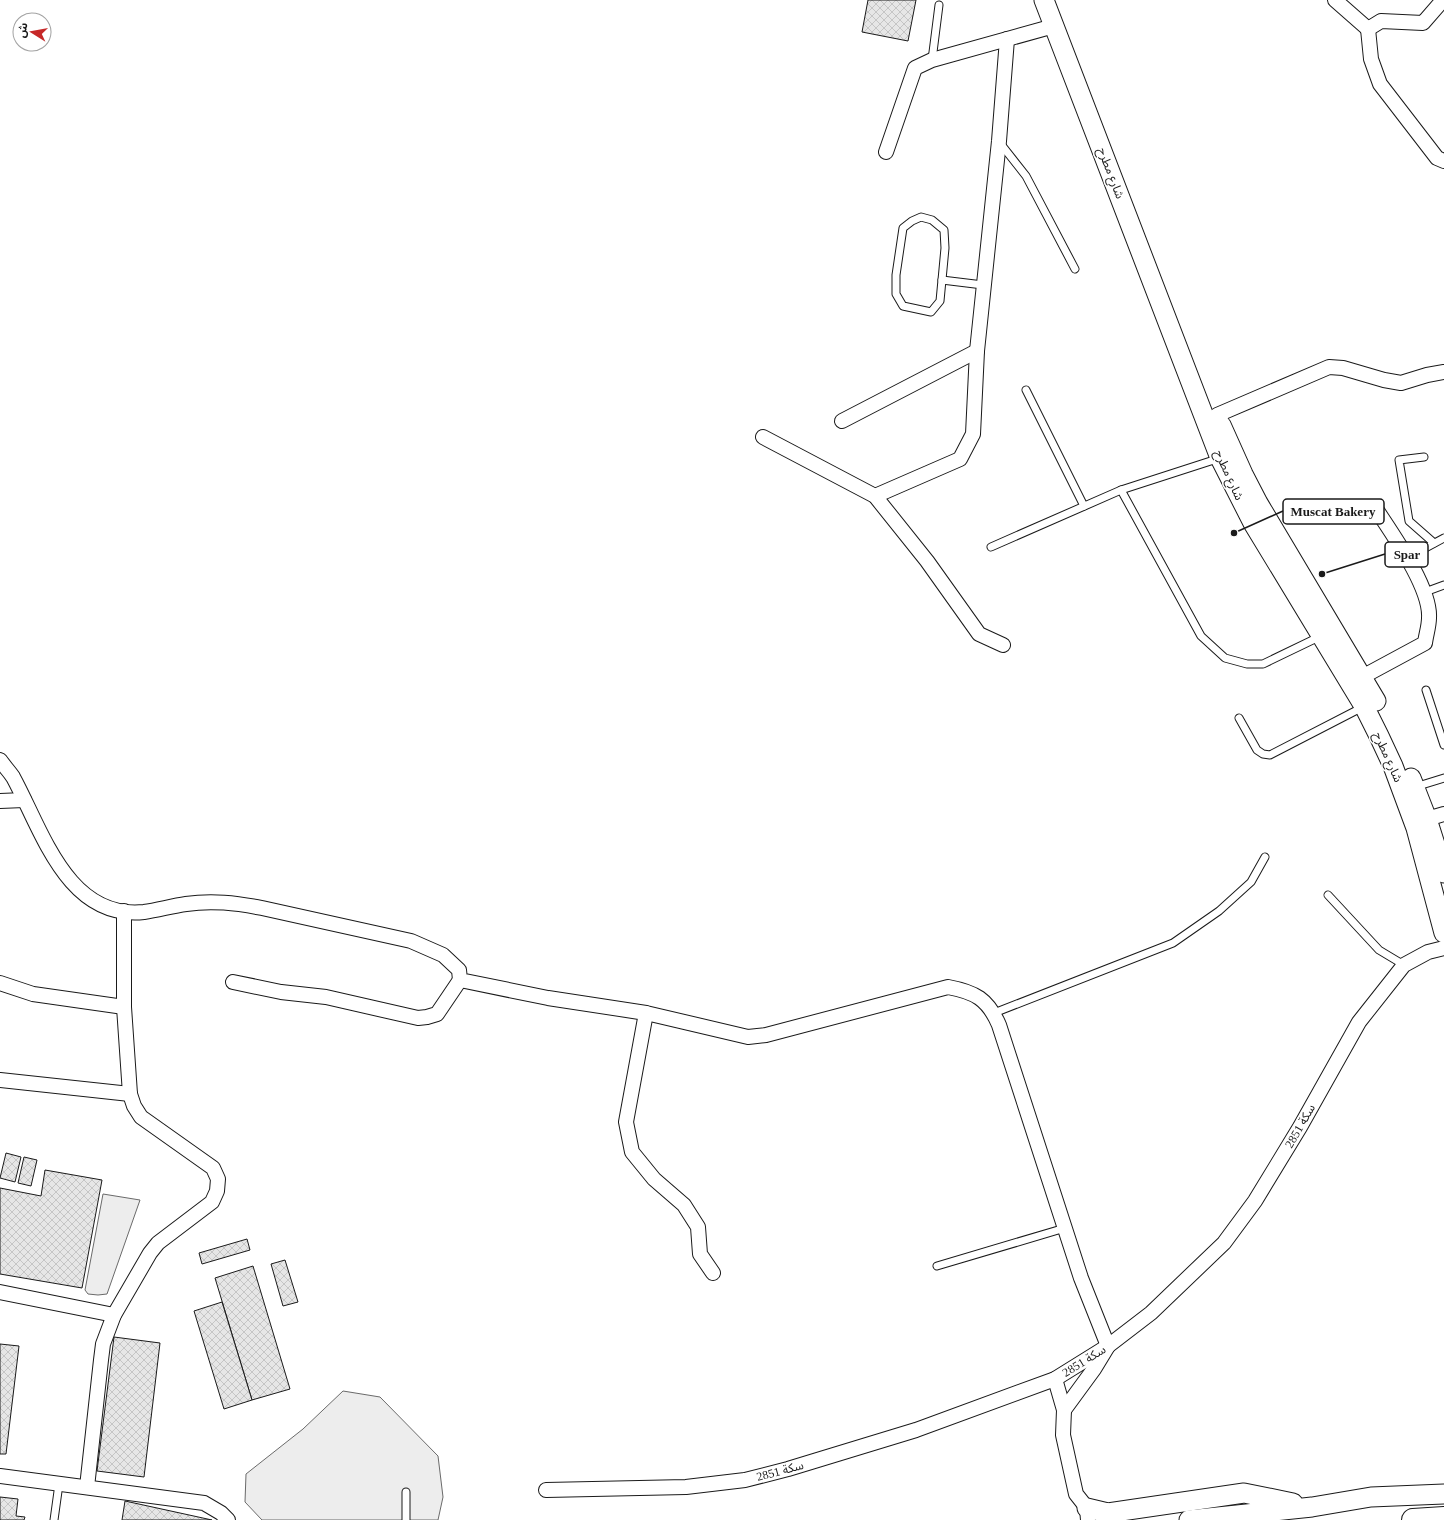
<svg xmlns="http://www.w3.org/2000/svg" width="1444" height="1520" font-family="'Times New Roman','Noto Sans Arabic',serif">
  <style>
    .parking { fill: #ededed; stroke: #6a6a6a }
    .building { fill: url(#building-cross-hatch); stroke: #1a1a1a }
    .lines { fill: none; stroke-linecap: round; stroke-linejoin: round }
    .service-casing { stroke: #1a1a1a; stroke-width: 9 }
    .minor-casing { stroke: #1a1a1a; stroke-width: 16 }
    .secondary-casing { stroke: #1a1a1a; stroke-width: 21 }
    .primary-casing { stroke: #1a1a1a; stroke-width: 24 }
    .service { stroke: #fff; stroke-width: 7 }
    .minor { stroke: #fff; stroke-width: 14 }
    .secondary { stroke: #fff; stroke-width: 19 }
    .primary { stroke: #fff; stroke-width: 22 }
    .labels { text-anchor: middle; stroke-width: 3; stroke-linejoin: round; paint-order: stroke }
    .street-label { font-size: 12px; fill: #1a1a1a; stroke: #fff }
    .leader { fill: none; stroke: #1a1a1a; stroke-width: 1.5 }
    .callout-dot { fill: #1a1a1a; stroke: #fff; stroke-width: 1.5 }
    .callout { fill: #fff; stroke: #1a1a1a; stroke-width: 1.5 }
    .callout-label { font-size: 13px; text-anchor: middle; font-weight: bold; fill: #1a1a1a }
  </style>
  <defs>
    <pattern id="building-cross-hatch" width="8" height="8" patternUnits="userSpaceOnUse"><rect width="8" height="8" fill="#e6e6e6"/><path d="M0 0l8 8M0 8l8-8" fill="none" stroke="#c5c5c5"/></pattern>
  </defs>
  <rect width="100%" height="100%" fill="#fff"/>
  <!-- parking -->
  <g class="parking">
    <polygon points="103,1194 140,1200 107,1294 98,1295 88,1294 85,1290"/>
    <polygon points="343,1391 380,1397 438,1456 443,1497 438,1520 262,1520 245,1502 246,1474 303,1429"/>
  </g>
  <!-- building -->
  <g class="building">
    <polygon points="868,0 916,0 908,41 862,32"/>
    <polygon points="6,1153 21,1157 15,1182 0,1178"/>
    <polygon points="24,1157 37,1160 31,1186 18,1183"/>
    <polygon points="45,1170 102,1180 82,1288 0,1274 0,1188 41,1196"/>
    <polygon points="247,1239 250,1250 202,1264 199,1253"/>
    <polygon points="285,1260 298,1302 283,1306 271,1264"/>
    <polygon points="253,1266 290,1389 252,1400 215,1278"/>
    <polygon points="222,1302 252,1400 224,1409 194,1311"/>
    <polygon points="114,1337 160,1343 144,1477 97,1471"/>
    <polygon points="0,1344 19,1346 6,1454 0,1454"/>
    <polygon points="0,1497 18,1499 16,1516 25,1517 24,1520 0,1520"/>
    <polygon points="125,1501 212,1520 122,1520"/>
  </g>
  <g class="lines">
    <defs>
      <g id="service">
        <polyline points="932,60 939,5"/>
        <polyline points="1000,143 1026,176 1075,269"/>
        <polygon points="921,217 932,220 944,230 945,248 940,301 931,312 903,306 896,294 896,275 903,228 912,221"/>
        <polyline points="942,280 983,285"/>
        <polyline points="1026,390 1084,506"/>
        <polyline points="1424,457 1399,460 1409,521 1434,543"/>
        <polyline points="1121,490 1201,636 1225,658 1247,664 1263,664 1321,636"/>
        <polyline points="991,547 1121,490 1220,458"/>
        <polyline points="1407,558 1444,538"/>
        <polyline points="1425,592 1444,585"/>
        <polyline points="1426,690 1444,745"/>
        <polyline points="1239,718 1257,750 1263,754 1270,755 1363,707"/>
        <polyline points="1415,787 1444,778"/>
        <polyline points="1328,895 1379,950 1404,965"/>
        <polyline points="994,1013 1173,943 1219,911 1251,882 1265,857"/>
        <polyline points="937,1266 1065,1228"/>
        <polyline points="54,1520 59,1484"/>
        <polyline points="406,1520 406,1492"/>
      </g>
      <g id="minor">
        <polyline points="1335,0 1368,29 1381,21 1423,23 1443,0"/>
        <polyline points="1368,29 1371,59 1380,84 1437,158 1444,161"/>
        <polyline points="886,152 915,68 932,60 1054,26"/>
        <polyline points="1217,415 1329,367 1343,368 1384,380 1401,383 1427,375 1444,372"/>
        <polyline points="842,421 977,351"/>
        <polyline points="763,437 875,496 927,561 979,634 1003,645"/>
        <polyline points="875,496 960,459 973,434 977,351 999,141 1007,39"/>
        <path d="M1362,677L1425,643C1426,635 1429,626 1429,618C1431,588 1393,535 1376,509"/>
        <path d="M0,760C4,766 9,771 13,777C42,830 67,920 144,912C158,910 172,906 186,904C212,900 236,903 262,908L411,941L443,955L459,970L460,980L548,998L646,1013L748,1037L766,1035L948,987C975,992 988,999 999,1025L1081,1278L1108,1346L1094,1369L1064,1410"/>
        <polyline points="0,801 24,800"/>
        <polyline points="1427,819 1444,814"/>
        <polyline points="233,982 281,992 326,997 418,1018 427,1017 437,1014 460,980"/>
        <polyline points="0,983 33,994 124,1007"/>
        <polyline points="646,1013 626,1122 632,1152 654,1179 684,1205 698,1227 700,1254 713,1273"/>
        <polyline points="0,1080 130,1094"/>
        <polyline points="0,1292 114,1315"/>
        <polyline points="1055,1379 1064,1410 1063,1435 1076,1494 1087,1508 1088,1520"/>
        <polyline points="0,1476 204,1503 221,1513 228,1520"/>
        <polyline points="87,1487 101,1360 103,1344 114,1315 150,1253 158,1243 212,1202 217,1191 218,1179 213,1168 141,1117 134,1106 130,1094 124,1007 124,911"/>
        <polyline points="546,1490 686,1487 745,1480 788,1469 916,1430 1055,1379 1108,1346 1151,1313 1224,1243 1255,1201 1300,1127 1359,1022 1404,965 1428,952 1444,948"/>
      </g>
      <g id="secondary">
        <polyline points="1044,0 1220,458 1253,523 1364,706 1379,736 1393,766 1416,828 1444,933"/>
        <polyline points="1221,425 1243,474 1258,503 1376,701"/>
        <polyline points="1411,778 1427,819 1444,873"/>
        <polyline points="1087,1508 1108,1513 1244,1493 1293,1503"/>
        <polyline points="1189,1520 1312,1507 1371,1497 1444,1494"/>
      </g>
      <polyline id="primary" points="1413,1520 1444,1518"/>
    </defs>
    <!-- service casing -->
    <use href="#service" class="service-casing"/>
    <!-- minor casing -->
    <use href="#minor" class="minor-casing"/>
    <!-- secondary casing -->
    <use href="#secondary" class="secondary-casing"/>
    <!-- primary casing -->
    <use href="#primary" class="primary-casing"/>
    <!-- service -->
    <use href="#service" class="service"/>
    <!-- minor -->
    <use href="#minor" class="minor"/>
    <!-- secondary -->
    <use href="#secondary" class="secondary"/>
    <!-- primary -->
    <use href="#primary" class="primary"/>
  </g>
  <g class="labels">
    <!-- street labels -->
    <g class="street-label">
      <text transform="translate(1111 173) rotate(69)" y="4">شارع مطرح</text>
      <text transform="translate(1229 475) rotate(66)" y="4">شارع مطرح</text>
      <text transform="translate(1388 757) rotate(66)" y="4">شارع مطرح</text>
      <text transform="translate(1300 1126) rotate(-60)" y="4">سكة 2851</text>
      <text transform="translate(1084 1361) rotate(-32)" y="4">سكة 2851</text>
      <text transform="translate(780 1471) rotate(-15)" y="4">سكة 2851</text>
    </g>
  </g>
  <!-- callouts -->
  <path class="leader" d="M1234 533L1283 511M1322 574L1385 554"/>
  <g class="callout-dot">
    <circle cx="1234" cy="533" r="4"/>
    <circle cx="1322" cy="574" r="4"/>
  </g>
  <g class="callout">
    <rect x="1283" y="499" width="101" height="25" rx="4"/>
    <rect x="1385" y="542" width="43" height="25" rx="4"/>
  </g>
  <g class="callout-label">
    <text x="1333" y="516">Muscat Bakery</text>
    <text x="1407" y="559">Spar</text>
  </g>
  <!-- north arrow -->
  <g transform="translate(32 32) rotate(281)"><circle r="19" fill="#ffffff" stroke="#a3a3a3"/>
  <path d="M0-3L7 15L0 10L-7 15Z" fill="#c62828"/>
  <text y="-6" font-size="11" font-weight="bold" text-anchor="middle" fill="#1a1a1a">ش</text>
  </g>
</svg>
